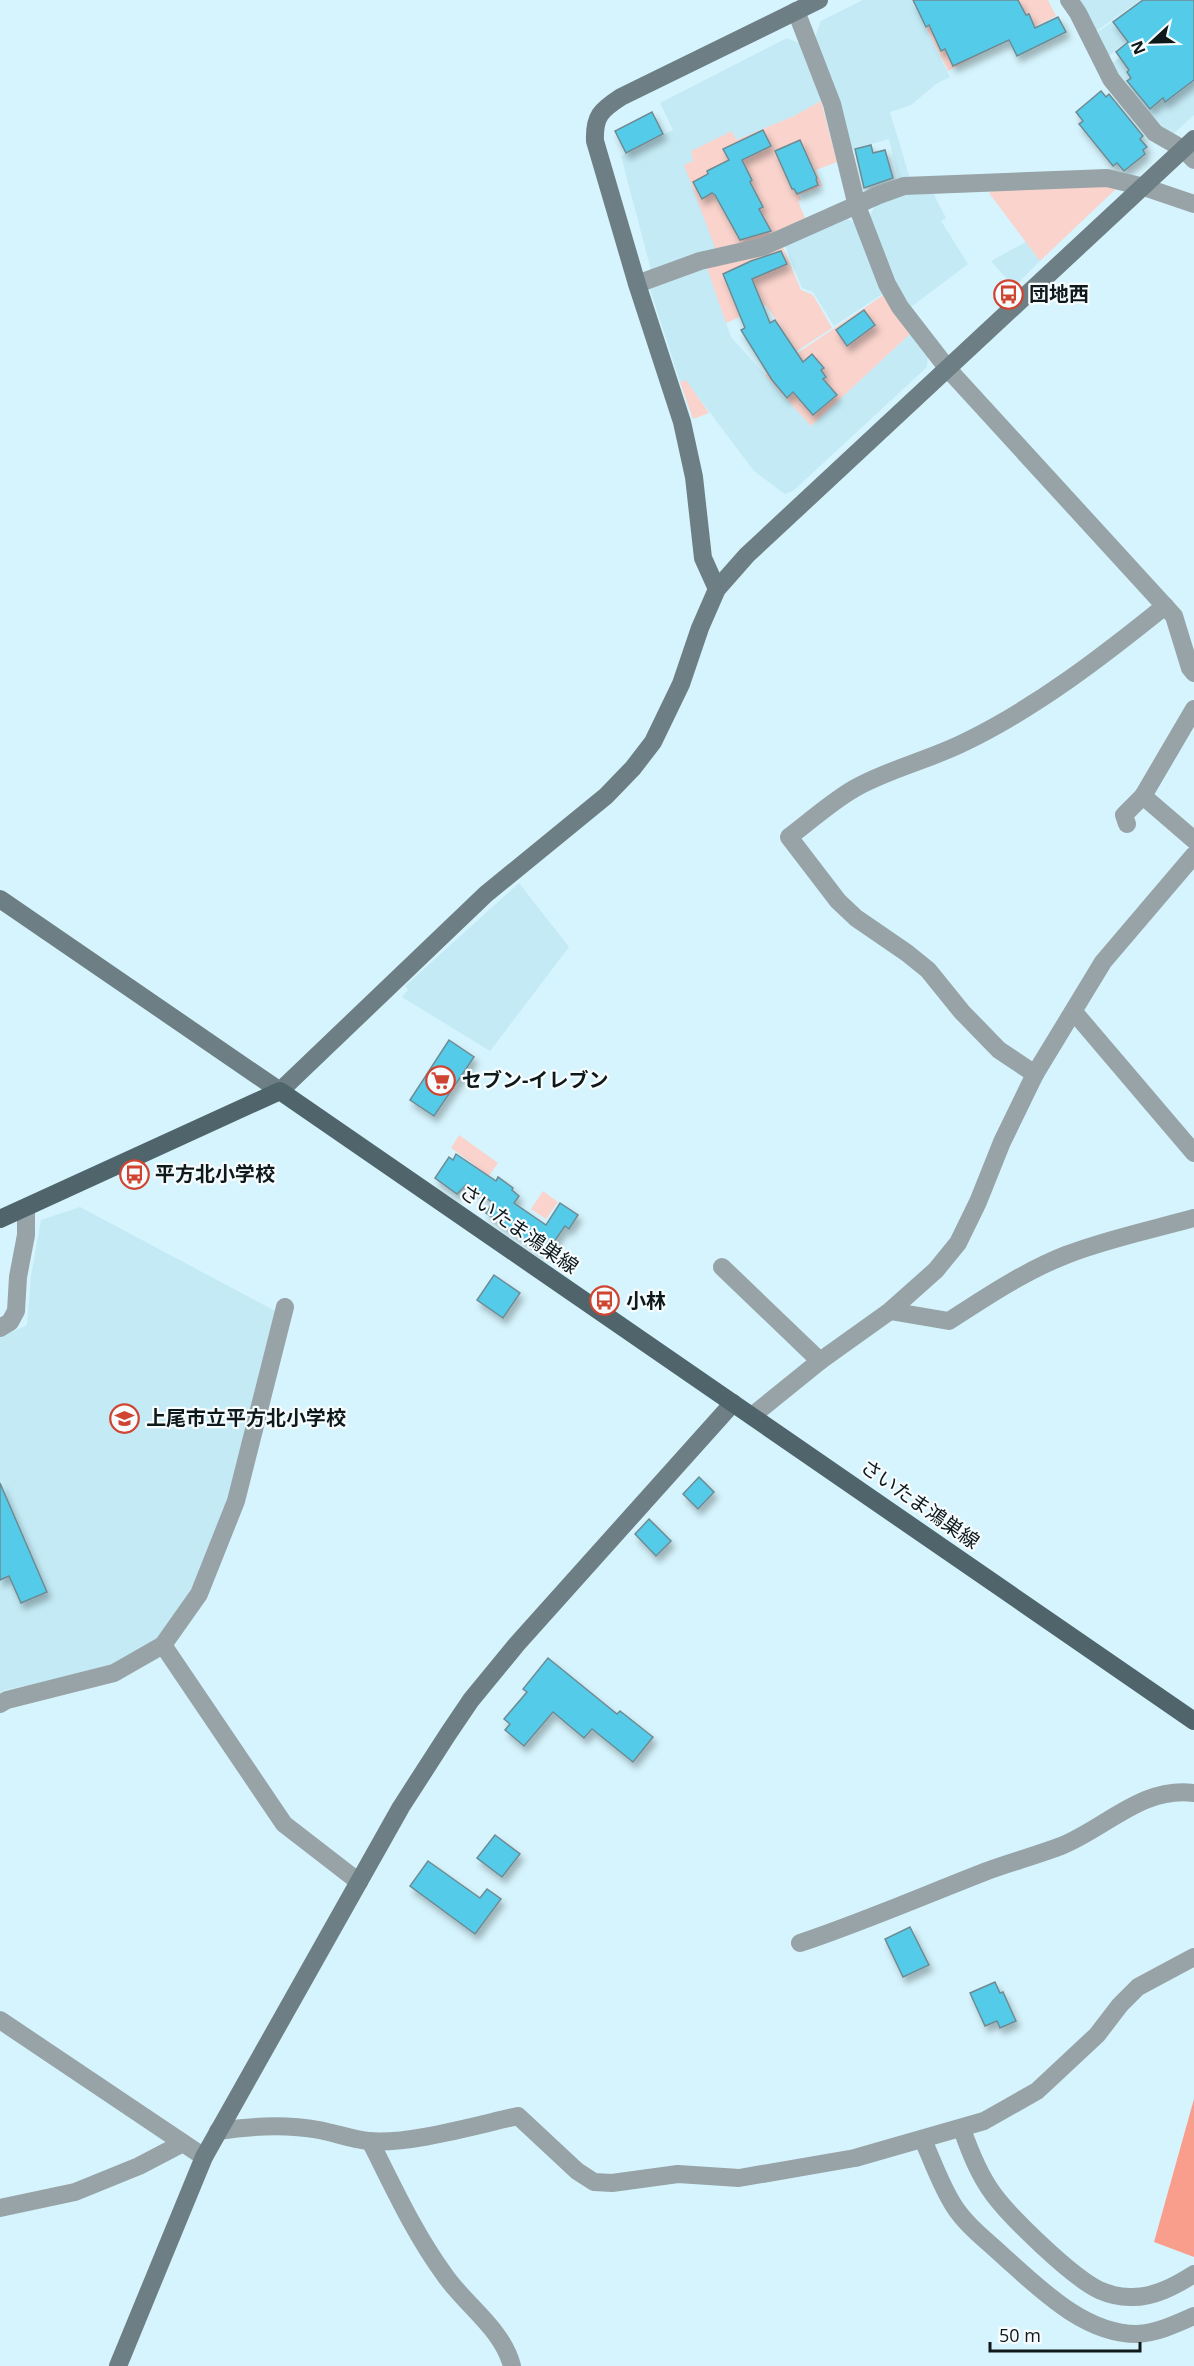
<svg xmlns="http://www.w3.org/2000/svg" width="1194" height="2366" font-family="'Open Sans','Noto Sans JP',sans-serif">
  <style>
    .built { fill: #c3eaf5 }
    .green { fill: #f9d3cc }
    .forest { fill: #f99d8d }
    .building { fill: #53cbe9; stroke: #6f8a92; stroke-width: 1.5; filter: url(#shadow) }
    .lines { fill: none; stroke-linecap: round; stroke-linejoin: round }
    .street { stroke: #97a3a6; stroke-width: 18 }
    .secondary { stroke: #6d7f84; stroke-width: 18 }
    .primary { stroke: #4f656b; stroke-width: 18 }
    .labels { text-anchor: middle; stroke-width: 4.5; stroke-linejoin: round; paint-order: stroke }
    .poi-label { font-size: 20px; font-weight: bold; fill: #0e191c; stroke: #f7fcfe; text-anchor: start }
    .street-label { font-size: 20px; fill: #0e191c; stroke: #f7fcfe }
  </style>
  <defs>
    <filter id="shadow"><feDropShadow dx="3.5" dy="6" stdDeviation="3" flood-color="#0004"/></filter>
  </defs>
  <rect width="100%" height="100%" fill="#d6f4fd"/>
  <!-- built -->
  <g class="built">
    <polygon points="863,0 912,0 950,77 936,84 911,105 890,112 911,182 899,182 889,139 850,150 815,37 821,21"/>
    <polygon points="1073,0 1141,0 1096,31"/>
    <polygon points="1194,0 1194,115 1172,135 1162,128 1111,64 1180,13"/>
    <polygon points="1112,22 1126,42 1109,56 1098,32"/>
    <polygon points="787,38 801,44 821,101 794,116 736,140 731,131 716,250 651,270 621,156 673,130 660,103"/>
    <polygon points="931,189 946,218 941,221 968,264 911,307 892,277 868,219 879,199"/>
    <polygon points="844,217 855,223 884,293 834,326 813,292 802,288 784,243"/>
    <polygon points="1026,242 1040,261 1014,287 991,261"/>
    <polygon points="706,265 731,337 811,426 911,333 928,354 927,367 793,491 785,494 754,471 686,381 680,382 649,286"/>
    <polygon points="519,883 569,947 490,1051 402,997 408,990 405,986"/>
    <polygon points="80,1207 277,1312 231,1498 195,1586 167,1636 120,1666 5,1690 0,1694 0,1338 27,1325 31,1276 41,1220"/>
  </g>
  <!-- green -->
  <g class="green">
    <polygon points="912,0 1048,0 1056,16 948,71"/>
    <polygon points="821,101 837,162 816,170 822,186 799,195 801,200 798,201 805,218 765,237 716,250 684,165 693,161 691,151 732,131 736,140 794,116"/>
    <polygon points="1104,184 1118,187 1040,261 989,193 1002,185"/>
    <polygon points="782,245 801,290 813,295 832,328 794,353 789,346 792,344 766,305 726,323 706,265"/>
    <polygon points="885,294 911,333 811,426 765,375"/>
    <polygon points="686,380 709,413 693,419 680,382"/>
    <polygon points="459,1135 498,1163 471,1201 461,1194 477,1171 474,1168 475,1165 451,1148"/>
    <polygon points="543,1191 558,1202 546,1219 531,1209"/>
  </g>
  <!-- forest -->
  <polygon class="forest" points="1194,2099 1194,2257 1154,2242"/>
  <!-- building -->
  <g class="building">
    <polygon points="913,0 1018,0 1026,15 1029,14 1035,28 1058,17 1066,32 1017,56 1009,40 953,66 945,49 941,51 929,25 926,27"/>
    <polygon points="1143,0 1194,0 1194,80 1165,102 1163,98 1150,109 1127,81 1131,78 1127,72 1129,70 1116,52 1128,42 1113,22"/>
    <polygon points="1101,91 1106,97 1109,94 1143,136 1140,139 1147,147 1143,150 1145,154 1124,171 1117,163 1113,166 1079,124 1083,121 1076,112"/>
    <polygon points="652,112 663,134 626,153 615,131"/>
    <polygon points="763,130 771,146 742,160 752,180 750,182 763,207 759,209 771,231 740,240 715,195 712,193 702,199 693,182 708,174 707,171 729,160 723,149"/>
    <polygon points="800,140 817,178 816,179 818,185 797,194 794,189 792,189 775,151"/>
    <polygon points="871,145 873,153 885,150 893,178 864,188 855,149"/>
    <polygon points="781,251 787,264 752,279 770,323 775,320 803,362 812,354 824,368 821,370 826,377 823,379 837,395 813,415 793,392 787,398 772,380 741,330 745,328 723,274 751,261"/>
    <polygon points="864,310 875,325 847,346 836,330"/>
    <polygon points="449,1040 474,1057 434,1116 410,1100"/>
    <polygon points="456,1154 496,1181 498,1177 513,1188 512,1190 519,1196 514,1203 546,1225 560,1203 578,1215 569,1229 565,1226 547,1252 542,1249 540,1251 486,1213 493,1203 467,1184 457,1194 435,1178 449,1157 453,1160"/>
    <polygon points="494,1275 520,1293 503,1318 477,1300"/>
    <polygon points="699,1477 714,1492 698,1509 683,1494"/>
    <polygon points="0,1483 47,1592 21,1603 9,1576 0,1580"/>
    <polygon points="649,1519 671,1541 656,1556 635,1534"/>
    <polygon points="548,1658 617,1714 620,1711 653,1737 633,1762 592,1729 584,1738 553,1712 524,1746 505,1730 510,1724 504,1719 527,1692 523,1689"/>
    <polygon points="495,1835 520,1854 502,1877 477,1858"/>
    <polygon points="428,1861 480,1898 487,1889 501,1899 475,1934 410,1886"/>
    <polygon points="910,1927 929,1965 903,1977 885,1939"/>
    <polygon points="995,1982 1000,1993 1003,1992 1016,2021 1000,2028 997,2021 985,2026 970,1993"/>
  </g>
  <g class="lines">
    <!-- street -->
    <g class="street">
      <polyline points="1069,0 1078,13 1111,79 1155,133 1183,149 1194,160"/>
      <polyline points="796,11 832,104 857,206 887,284 900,307 948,369 1174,616 1190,668 1194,673"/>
      <polyline points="637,284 700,261 762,247 879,195 904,186 1107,178 1144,187 1194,204"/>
      <polyline points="1143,796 1194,840"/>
      <polyline points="1127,824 1124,815 1143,796 1194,709"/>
      <polyline points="1074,1012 1194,1153"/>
      <path d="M1035,1074L999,1050L962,1012L928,970L907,953L856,918L838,901L789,837C812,820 834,799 859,786C893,768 931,759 965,742C1037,707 1103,656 1165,606"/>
      <polyline points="722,1267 820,1361"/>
      <path d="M890,1311L949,1321C986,1297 1025,1271 1066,1255C1107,1239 1151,1230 1194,1218"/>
      <polyline points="0,1328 10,1322 16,1311 18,1277 26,1235 26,1208"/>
      <polyline points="752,1416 820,1361 890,1311 936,1270 958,1243 978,1202 1002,1142 1035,1074 1103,962 1194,855"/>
      <polyline points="163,1645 284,1824 359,1882"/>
      <polyline points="0,1704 7,1700 114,1673 163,1645 199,1594 236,1501 285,1307"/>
      <path d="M800,1943C863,1922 925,1895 987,1871C1012,1862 1037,1855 1061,1846C1106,1828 1142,1786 1194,1793"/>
      <polyline points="0,2020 204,2157"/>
      <path d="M962,2129C970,2152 979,2175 994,2195C1012,2219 1072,2277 1099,2290C1108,2294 1120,2297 1130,2297C1153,2298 1175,2286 1194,2274"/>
      <path d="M218,2131C251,2126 286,2124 319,2130C335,2133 351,2139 368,2141C408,2145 477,2125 518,2116L577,2171L594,2182L612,2183L678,2174L739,2178L855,2158L984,2121L1037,2091L1097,2035L1120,2005L1138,1987L1194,1957"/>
      <path d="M923,2140C933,2162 941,2186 954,2206C966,2225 986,2240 1002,2255C1039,2288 1084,2334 1137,2334C1157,2333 1176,2324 1194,2316"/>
      <path d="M370,2141C393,2186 414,2233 444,2274C465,2305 502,2328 512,2366"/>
      <polyline points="0,2208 75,2192 139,2166 183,2143"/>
    </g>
    <!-- secondary -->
    <g class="secondary">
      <path d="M717,589L703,558L694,477L682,422L637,284L595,141C594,116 601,110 621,97L819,0"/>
      <polyline points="0,899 280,1091 486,894 606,796 633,768 653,742 681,684 700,628 717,589 747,555 1194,139"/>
      <polyline points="118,2366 204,2157 401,1807 448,1734 471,1700 517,1644 733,1403"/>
    </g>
    <!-- primary -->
    <polyline class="primary" points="0,1219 280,1091 1194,1721"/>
  </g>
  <!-- icons -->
  <defs>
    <symbol id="bus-ring" viewBox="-11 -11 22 22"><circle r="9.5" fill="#f7fcfe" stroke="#d04432" stroke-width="1.5"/><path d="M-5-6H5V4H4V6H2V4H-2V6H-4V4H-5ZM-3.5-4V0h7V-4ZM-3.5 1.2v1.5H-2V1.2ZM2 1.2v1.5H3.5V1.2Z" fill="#d04432"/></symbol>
    <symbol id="supermarket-ring" viewBox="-11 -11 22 22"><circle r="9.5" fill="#f7fcfe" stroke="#d04432" stroke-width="1.5"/><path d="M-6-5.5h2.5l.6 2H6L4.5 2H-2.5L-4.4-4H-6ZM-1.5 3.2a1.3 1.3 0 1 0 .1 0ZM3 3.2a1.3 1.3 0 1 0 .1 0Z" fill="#d04432"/></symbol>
    <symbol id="school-ring" viewBox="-11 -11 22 22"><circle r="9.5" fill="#f7fcfe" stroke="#d04432" stroke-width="1.5"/><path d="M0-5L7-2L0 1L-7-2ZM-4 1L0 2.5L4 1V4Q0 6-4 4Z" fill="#d04432"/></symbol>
  </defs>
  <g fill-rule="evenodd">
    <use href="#bus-ring" x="992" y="278" width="33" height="33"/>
    <use href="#supermarket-ring" x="424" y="1064" width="33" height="33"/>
    <use href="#bus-ring" x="118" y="1158" width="33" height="33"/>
    <use href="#bus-ring" x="588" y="1284" width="33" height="33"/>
    <use href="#school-ring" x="108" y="1402" width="33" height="33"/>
  </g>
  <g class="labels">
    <!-- poi labels -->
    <g class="poi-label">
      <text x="1029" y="301">団地西</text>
      <text x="462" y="1087">セブン-イレブン</text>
      <text x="155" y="1181">平方北小学校</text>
      <text x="626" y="1308">小林</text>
      <text x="146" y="1425">上尾市立平方北小学校</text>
    </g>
    <!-- street labels -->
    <g class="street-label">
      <text transform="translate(519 1229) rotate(35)" y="7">さいたま鴻巣線</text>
      <text transform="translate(920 1504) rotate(35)" y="7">さいたま鴻巣線</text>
    </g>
  </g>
  <!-- north arrow -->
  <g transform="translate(1152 42) rotate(248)" stroke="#f7fcfe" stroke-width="4.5" paint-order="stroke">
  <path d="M0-4.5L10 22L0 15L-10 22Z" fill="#0e191c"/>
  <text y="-9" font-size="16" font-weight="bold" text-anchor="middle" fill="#0e191c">N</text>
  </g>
  <!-- scale -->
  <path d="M990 2342v9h150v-9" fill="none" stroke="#0e191c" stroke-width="3"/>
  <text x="999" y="2342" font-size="18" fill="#0e191c" stroke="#f7fcfe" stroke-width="4.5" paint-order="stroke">50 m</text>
</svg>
